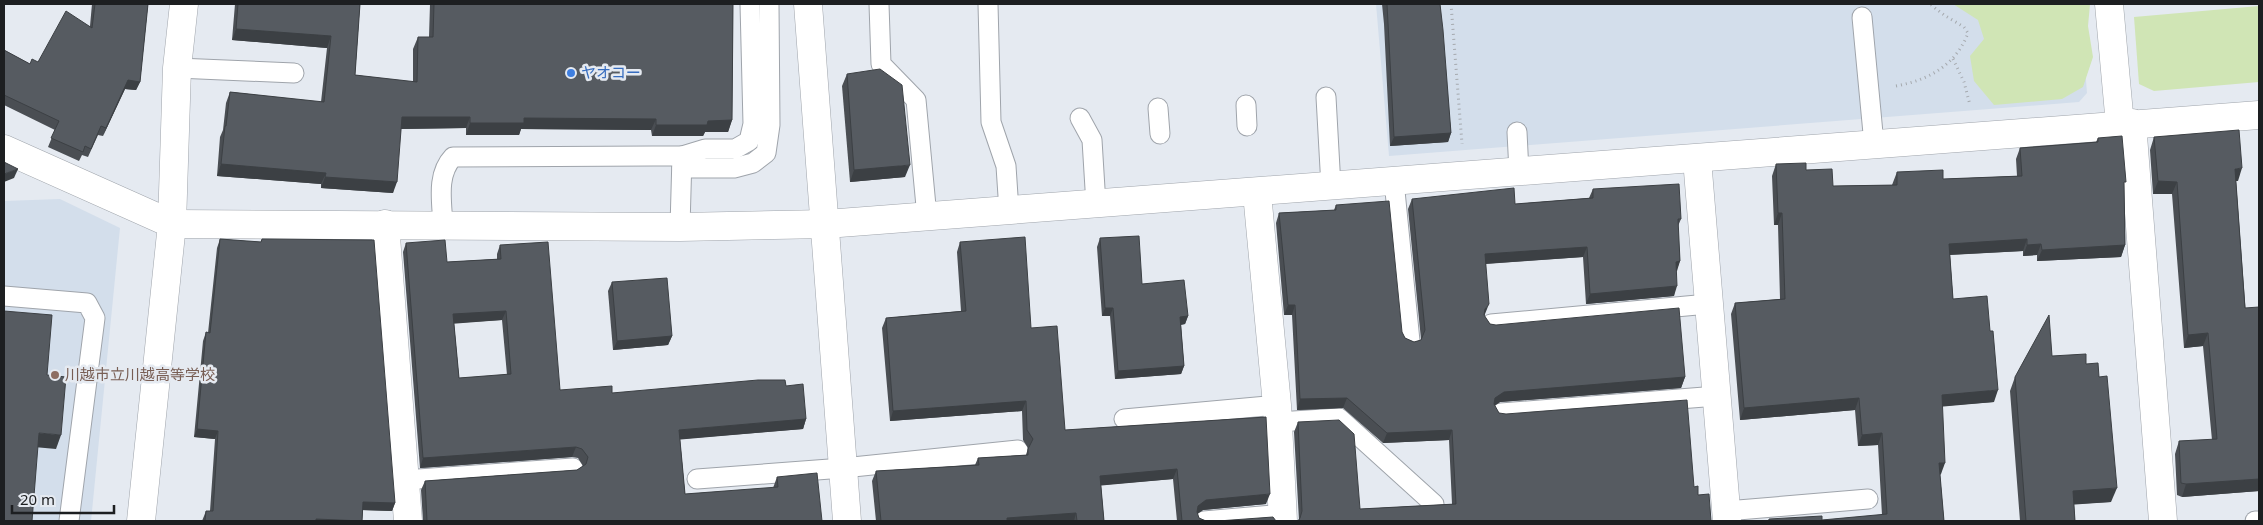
<svg xmlns="http://www.w3.org/2000/svg" width="2263" height="525" font-family="'Noto Sans','Noto Sans JP',sans-serif">
  <style>
    .built { fill: #d3deeb }
    .green { fill: #d0e5b5 }
    .lines { fill: none; stroke-linecap: round; stroke-linejoin: round }
    .lane-casing { stroke: #9fa4ab; stroke-width: 21 }
    .street-casing { stroke: #9fa4ab; stroke-width: 29 }
    .secondary-casing { stroke: #9fa4ab; stroke-width: 29 }
    .path { stroke: #a5a9ae; stroke-width: 3; stroke-dasharray: 1 4; stroke-linecap: butt }
    .lane { stroke: #fff; stroke-width: 19 }
    .street { stroke: #fff; stroke-width: 28 }
    .secondary { stroke: #fff; stroke-width: 28 }
    .wall { fill: #4a4e53; fill-rule: evenodd }
    .shaded-wall { fill: #3c4044 }
    .building { fill: #565b61; stroke: #3c4044; fill-rule: evenodd }
    .shop-dot { fill: #3f7fe0; stroke: #e5eaf1; stroke-width: 2 }
    .education-dot { fill: #8d6e63; stroke: #e5eaf1; stroke-width: 2 }
    .labels { text-anchor: middle; stroke-width: 5; stroke-linejoin: round; paint-order: stroke }
    .shop-label { font-size: 15px; fill: #366cbe; stroke: #e5eaf1; text-anchor: start }
    .education-label { font-size: 15px; fill: #785e54; stroke: #e5eaf1; text-anchor: start }
  </style>
  <rect width="100%" height="100%" fill="#e5eaf1"/>
  <!-- built -->
  <g class="built">
    <polygon points="1376,4 2080,4 2087,93 2079,102 1389,156"/>
    <polygon points="60,199 120,228 91,521 4,521 4,201"/>
  </g>
  <!-- green -->
  <g class="green">
    <polygon points="1953,4 2090,4 2088,26 2093,57 2083,87 2062,99 1994,105 1974,81 1970,56 1984,39 1978,20"/>
    <polygon points="2259,6 2259,82 2154,91 2139,84 2134,17"/>
  </g>
  <g class="lines">
    <defs>
      <g id="lane">
        <polyline points="879,4 881,64 916,100 927,217"/>
        <polyline points="988,4 991,122 1006,166 1009,211"/>
        <polyline points="1862,17 1874,144"/>
        <polyline points="177,68 294,73"/>
        <polyline points="1326,97 1331,187"/>
        <polyline points="1246,105 1247,126"/>
        <polyline points="1158,108 1160,134"/>
        <polyline points="1080,118 1092,140 1096,205"/>
        <polyline points="1517,132 1519,172"/>
        <polyline points="682,156 705,149 735,149 749,141 753,124 750,4"/>
        <polyline points="682,168 734,168 753,163 766,153 770,125 769,4"/>
        <polyline points="1394,181 1410,341"/>
        <path d="M443,225C442,202 436,175 453,157L653,156H682L680,227"/>
        <polyline points="4,296 87,303 95,318 69,521"/>
        <polyline points="1491,324 1708,304"/>
        <polyline points="1501,413 1717,396"/>
        <polyline points="1124,419 1277,405"/>
        <polyline points="1278,422 1339,418 1434,504"/>
        <polyline points="697,479 843,468 1018,450"/>
        <polyline points="404,480 573,468"/>
        <polyline points="1726,511 1868,499"/>
        <polyline points="1204,521 1283,514"/>
        <polyline points="2255,521 2259,521"/>
      </g>
      <g id="street">
        <polyline points="808,4 847,521"/>
        <polyline points="2132,123 2163,521"/>
        <polyline points="4,149 172,224"/>
        <polyline points="1697,159 1727,521"/>
        <polyline points="1257,193 1277,405 1283,521"/>
        <polyline points="385,224 408,521"/>
      </g>
      <g id="secondary">
        <polyline points="2109,4 2120,125"/>
        <polyline points="172,224 680,227 826,224 2259,115"/>
        <polyline points="141,521 172,224 177,68 184,4"/>
      </g>
    </defs>
    <!-- lane casing -->
    <use href="#lane" class="lane-casing"/>
    <!-- street casing -->
    <use href="#street" class="street-casing"/>
    <!-- secondary casing -->
    <use href="#secondary" class="secondary-casing"/>
    <!-- path -->
    <g class="path">
      <polyline points="1451,4 1462,144"/>
      <polyline points="1953,59 1964,82 1970,105"/>
      <path d="M1896,86C1929,80 1956,65 1968,33L1964,27L1944,15L1930,4"/>
    </g>
    <!-- lane -->
    <use href="#lane" class="lane"/>
    <!-- street -->
    <use href="#street" class="street"/>
    <!-- secondary -->
    <use href="#secondary" class="secondary"/>
  </g>
  <!-- wall -->
  <g class="wall">
    <polygon points="92,4 148,4 140,82 136,90 125,89 103,136 98,135 88,157 82,155 79,161 48,147 55,130 4,105 4,50 30,64 38,62 90,26"/>
    <polygon points="235,4 360,4 355,75 413,82 413,49 418,37 429,37 430,4 733,4 732,120 728,132 705,132 703,136 652,136 651,130 521,129 519,135 466,135 466,128 401,129 393,193 321,188 321,184 217,176 220,137 223,130 226,103 230,92 321,102 327,48 232,40"/>
    <polygon points="1382,4 1440,4 1451,133 1448,142 1390,146 1384,24"/>
    <polygon points="847,74 905,177 850,182 842,86"/>
    <polygon points="2154,137 2238,181 2236,181 2259,491 2182,497 2177,495 2175,454 2179,441 2212,440 2203,346 2184,348 2172,194 2153,194 2150,150"/>
    <polygon points="2098,138 2124,188 2125,245 2121,257 2037,261 2037,255 2023,256 2023,251 1950,255 1953,299 1994,402 1942,406 1941,474 1940,475 1944,521 1768,521 1769,519 1822,520 1882,515 1878,445 1858,446 1855,410 1740,420 1731,314 1735,303 1780,299 1778,225 1774,225 1772,176 1776,164 1806,170 1833,186 1892,185 1897,172 1943,179 2017,176 2016,159 2020,148 2096,142"/>
    <polygon points="1593,189 1681,219 1678,226 1680,261 1676,271 1674,296 1586,304 1583,257 1486,264 1485,314 1484,316 1490,324 1685,377 1681,388 1500,402 1494,406 1499,413 1694,487 1698,495 1299,520 1294,432 1298,422 1360,509 1452,504 1449,440 1383,443 1343,408 1297,410 1292,315 1284,315 1276,223 1279,213 1334,210 1336,205 1405,338 1414,342 1421,340 1421,339 1408,209 1412,199 1515,204 1589,198"/>
    <polygon points="1100,238 1142,284 1188,316 1185,324 1181,325 1184,366 1181,374 1115,379 1110,316 1102,316 1097,247"/>
    <polygon points="220,239 261,242 262,239 395,503 392,511 363,510 362,521 202,521 206,511 210,511 215,439 194,437 203,341 206,332 208,333 217,248"/>
    <polygon points="960,242 1031,328 1065,430 1266,417 1266,504 1203,510 1197,514 1199,518 1206,521 1177,521 1173,479 1101,485 1104,521 876,521 872,481 876,471 975,465 978,458 1026,455 1028,448 1023,440 1022,411 890,421 882,328 886,318 961,311 957,252"/>
    <path d="M406,243L447,262L497,259V254L500,245L560,390L612,393L786,386L806,419L803,429L680,439L685,494L773,488L777,477L822,521H423L421,490L425,481L577,470L583,466L578,458L572,457L420,468L403,252ZM502,320L507,375L459,378L454,323Z"/>
    <polygon points="612,282 672,336 668,345 613,350 608,291"/>
    <polygon points="2052,356 2086,364 2099,377 2111,502 2074,504 2075,521 2020,521 2010,391 2015,377"/>
  </g>
  <!-- shaded-wall -->
  <g class="shaded-wall">
    <polygon points="236,29 331,36 327,48 232,40"/>
    <polygon points="128,80 140,82 136,90 125,89 103,136 106,128"/>
    <polygon points="402,117 470,117 466,128 398,129"/>
    <polygon points="524,118 656,119 651,130 521,129 519,135 466,135 470,123"/>
    <polygon points="732,120 728,132 705,132 703,136 652,136 656,125 708,121"/>
    <polygon points="1451,133 1448,142 1390,146 1394,137"/>
    <polygon points="221,164 326,173 321,184 217,176"/>
    <polygon points="910,165 905,177 850,182 854,170"/>
    <polygon points="2242,168 2238,181 2230,181 2235,169"/>
    <polygon points="18,169 14,178 4,182 4,174"/>
    <polygon points="325,177 397,182 393,193 321,188"/>
    <polygon points="2158,181 2177,182 2172,194 2153,194"/>
    <polygon points="1778,213 1782,213 1778,225 1774,225"/>
    <polygon points="2027,239 2023,251 1945,255 1949,244"/>
    <polygon points="2041,244 2037,255 2023,256 2027,245"/>
    <polygon points="2125,245 2121,257 2037,261 2042,250"/>
    <polygon points="1587,247 1583,257 1481,264 1485,254"/>
    <polygon points="1680,261 1677,271 1672,272 1676,262"/>
    <polygon points="1677,286 1674,296 1586,304 1590,294"/>
    <polygon points="1489,304 1485,314 1481,319 1485,309"/>
    <polygon points="1288,305 1295,305 1292,315 1284,315"/>
    <polygon points="1105,308 1113,308 1110,316 1102,316"/>
    <polygon points="506,311 502,320 450,324 453,314"/>
    <polygon points="1188,316 1185,324 1177,325 1180,317"/>
    <polygon points="2208,333 2203,346 2184,348 2188,335"/>
    <polygon points="672,336 668,345 613,350 617,341"/>
    <polygon points="1184,366 1181,374 1115,379 1118,371"/>
    <polygon points="1685,377 1681,388 1500,402 1491,408 1495,398 1504,392"/>
    <polygon points="1998,390 1994,402 1938,407 1942,395"/>
    <polygon points="1347,398 1343,408 1297,410 1300,399"/>
    <polygon points="1859,398 1855,410 1740,420 1744,408"/>
    <polygon points="1026,401 1022,411 890,421 893,411"/>
    <polygon points="806,419 803,429 675,440 679,430"/>
    <polygon points="197,429 218,431 215,439 194,437"/>
    <polygon points="1452,430 1449,440 1383,443 1387,433"/>
    <polygon points="39,433 61,435 56,449 34,447"/>
    <polygon points="1882,433 1878,445 1858,446 1862,435"/>
    <polygon points="576,447 572,457 420,468 423,458"/>
    <polygon points="1939,463 1945,463 1941,474 1934,475"/>
    <polygon points="1177,469 1173,479 1096,486 1100,476"/>
    <polygon points="2259,479 2259,491 2182,497 2186,484"/>
    <polygon points="2117,488 2111,502 2068,505 2073,491"/>
    <polygon points="1270,494 1266,504 1203,510 1194,516 1198,506 1206,500"/>
    <polygon points="363,502 395,503 392,511 360,510"/>
    <polygon points="1076,513 1074,521 1006,521 1007,518"/>
    <polygon points="316,519 362,521 315,521"/>
  </g>
  <!-- building -->
  <g class="building">
    <polygon points="95,4 148,4 140,82 128,80 106,128 101,126 91,149 85,146 83,152 51,138 59,121 4,95 4,50 30,64 32,59 38,62 66,11 92,28"/>
    <polygon points="238,4 360,4 355,75 417,82 418,37 433,37 434,4 733,4 732,120 708,121 707,125 656,125 656,119 524,118 524,123 470,123 470,117 402,117 397,182 325,177 326,173 221,164 225,126 226,126 230,92 324,102 331,36 236,29"/>
    <polygon points="1387,4 1440,4 1443,30 1451,133 1394,137"/>
    <polygon points="880,69 902,85 910,165 854,170 847,74"/>
    <polygon points="2239,130 2242,168 2235,169 2245,308 2259,307 2259,479 2186,484 2181,483 2179,441 2217,439 2208,333 2188,335 2177,182 2158,181 2154,137"/>
    <polygon points="2122,136 2126,182 2124,182 2125,245 2042,250 2041,244 2027,245 2027,239 1949,244 1953,299 1987,296 1990,331 1993,331 1998,390 1942,395 1945,463 1939,463 1944,521 1769,521 1769,519 1822,516 1822,520 1887,514 1882,433 1862,435 1859,398 1744,408 1735,303 1785,299 1782,213 1778,213 1776,164 1806,163 1806,170 1832,169 1833,186 1897,185 1897,172 1943,170 1943,179 2022,176 2020,148 2098,142 2098,138"/>
    <polygon points="4,162 18,169 4,174"/>
    <polygon points="1679,184 1681,219 1678,219 1680,261 1676,262 1677,286 1590,294 1587,247 1485,254 1489,304 1485,309 1484,315 1490,324 1496,325 1679,308 1685,377 1504,392 1495,398 1494,404 1499,413 1506,414 1687,400 1694,487 1698,486 1698,495 1709,494 1711,521 1298,521 1300,518 1302,511 1298,422 1339,420 1354,434 1360,509 1456,504 1452,430 1387,433 1347,398 1300,399 1295,305 1288,305 1279,213 1336,210 1336,205 1389,201 1402,332 1405,338 1414,342 1421,340 1425,330 1412,199 1514,188 1515,204 1593,198 1593,189"/>
    <polygon points="1139,236 1142,284 1184,280 1188,316 1180,317 1184,366 1118,371 1113,308 1105,308 1100,238"/>
    <polygon points="1025,237 1031,328 1057,326 1065,430 1266,417 1270,494 1206,500 1198,506 1197,512 1199,518 1206,521 1182,521 1177,469 1100,476 1104,521 1077,521 1076,513 1007,518 1007,521 881,521 876,471 979,465 978,458 1028,455 1028,449 1033,439 1027,430 1026,401 893,411 886,318 966,311 960,242"/>
    <polygon points="220,239 261,242 262,239 374,240 395,503 363,502 362,521 316,519 316,521 205,521 206,511 213,511 218,431 197,429 206,332 210,333"/>
    <path d="M445,240L447,262L501,259L500,245L548,242L560,390L612,386V393L758,380H785L786,386L803,384L806,419L679,430L685,494L778,487L777,477L817,473L822,521H427L425,481L577,470L586,464L588,457L582,449L576,447L423,458L406,243ZM506,311L511,374L459,378L453,314Z"/>
    <polygon points="667,278 672,336 617,341 612,282"/>
    <polygon points="4,311 52,315 47,375 66,377 61,435 39,433 32,521 4,521"/>
    <polygon points="2049,315 2052,356 2086,354 2086,364 2098,363 2099,377 2107,376 2117,488 2073,491 2075,521 2026,521 2015,377"/>
    <polygon points="1273,517 1276,521 1218,521"/>
  </g>
  <!-- markers -->
  <circle class="shop-dot" cx="571" cy="73" r="5"/>
  <circle class="education-dot" cx="55" cy="375" r="5"/>
  <g class="labels">
    <!-- shop labels -->
    <g class="shop-label">
      <text x="581" y="78">ヤオコー</text>
    </g>
    <!-- education labels -->
    <g class="education-label">
      <text x="65" y="380">川越市立川越高等学校</text>
    </g>
  </g>
  <!-- border -->
  <rect width="2263" height="525" fill="none" stroke="#1d1f21" stroke-width="10"/>
  <!-- scale -->
  <path d="M12 505v8h102v-8" fill="none" stroke="#1d1f21" stroke-width="2.5"/>
  <text x="20" y="505" font-size="15" fill="#1d1f21" stroke="#e5eaf1" stroke-width="4" paint-order="stroke">20 m</text>
</svg>
